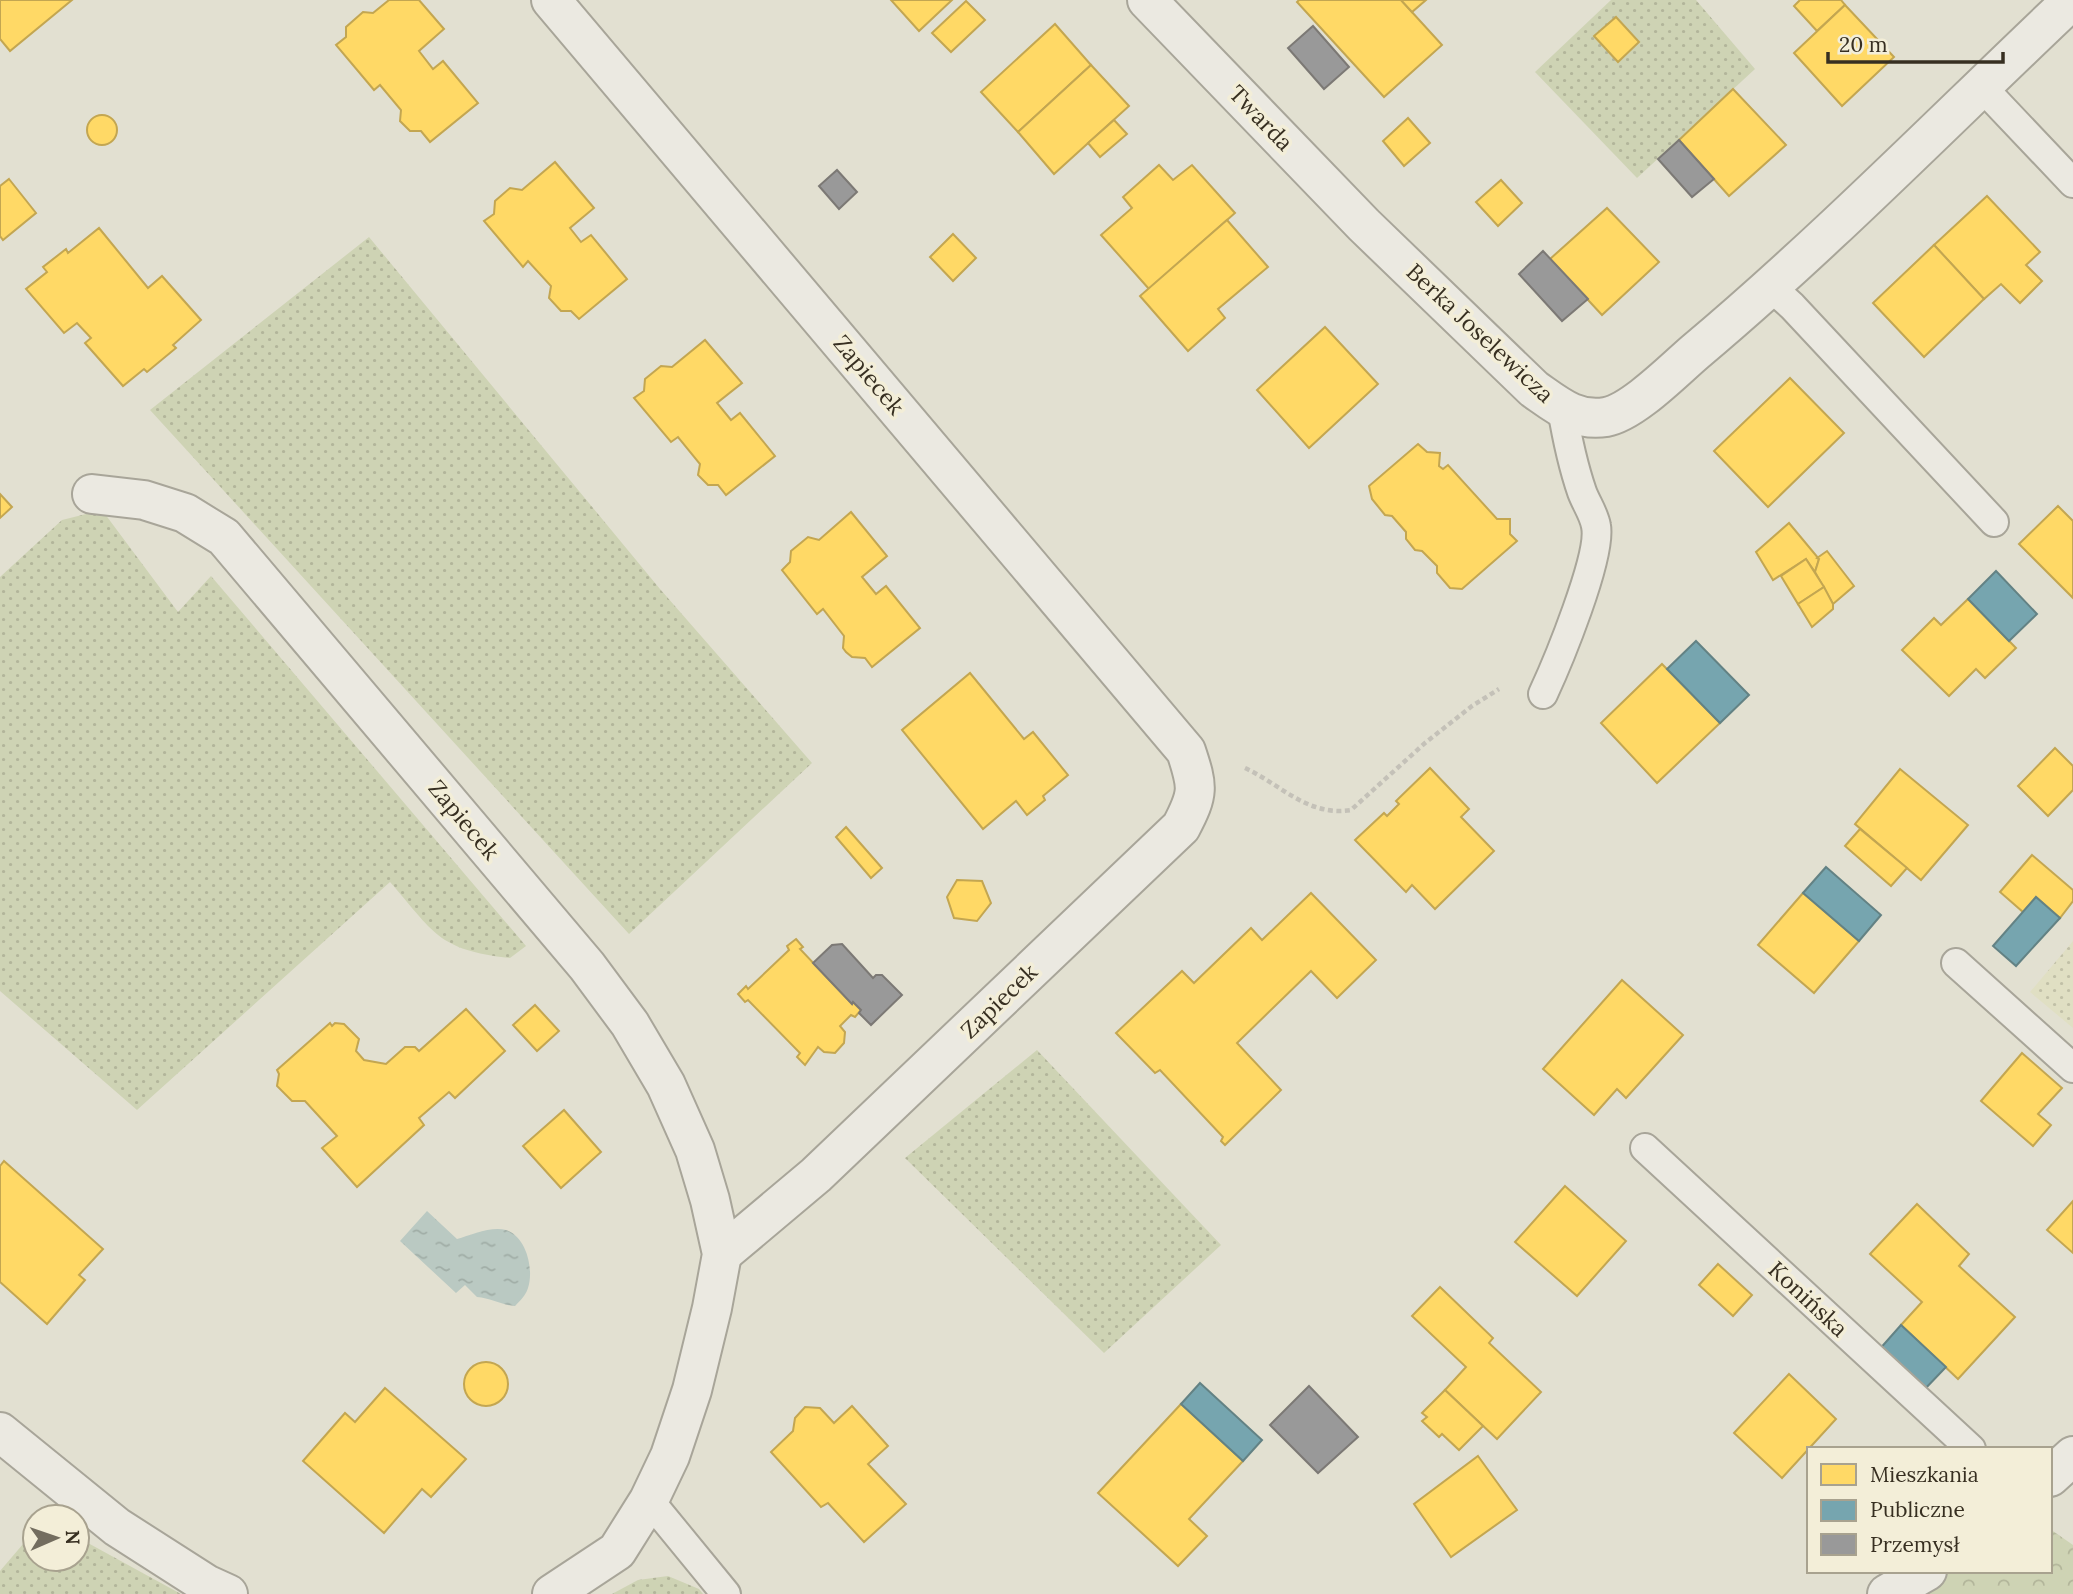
<svg xmlns="http://www.w3.org/2000/svg" width="2073" height="1594" font-family="Lora,serif">
  <style>
    .farmland { fill: url(#farmland-dots) }
    .grass { fill: url(#grass-dots) }
    .forest { fill: url(#forest-crowns) }
    .water { fill: url(#water-ripples) }
    .homes { fill: #ffd966; stroke: #c3a651; stroke-width: 2 }
    .public { fill: #76a5af; stroke: #638284; stroke-width: 2 }
    .industry { fill: #999; stroke: #7c7975; stroke-width: 2 }
    .lines { fill: none; stroke-linecap: round; stroke-linejoin: round }
    .lane-casing { stroke: #a8a599; stroke-width: 32 }
    .street-casing { stroke: #a8a599; stroke-width: 42 }
    .path { stroke: #c4c1b8; stroke-width: 4.5; stroke-dasharray: 5 3.5; stroke-linecap: butt }
    .lane { stroke: #ebe9e1; stroke-width: 28 }
    .street { stroke: #ebe9e1; stroke-width: 38 }
    .labels { text-anchor: middle; stroke-width: 7; stroke-linejoin: round; paint-order: stroke }
    .street-label { font-size: 23px; fill: #372f21; stroke: #f3eed8 }
  </style>
  <defs>
    <pattern id="farmland-dots" width="8" height="8" patternUnits="userSpaceOnUse" patternTransform="scale(1.75)"><rect width="8" height="8" fill="#e0dfc3"/><path d="M2 2h.1M6 6h.1" fill="none" stroke="#c1c0a7" stroke-width="1.8" stroke-linecap="round"/></pattern>
    <pattern id="grass-dots" width="8" height="8" patternUnits="userSpaceOnUse" patternTransform="scale(1.75)"><rect width="8" height="8" fill="#ced3b4"/><path d="M2 2h.1M6 6h.1" fill="none" stroke="#b2b59a" stroke-width="1.8" stroke-linecap="round"/></pattern>
    <pattern id="forest-crowns" width="20" height="18" patternUnits="userSpaceOnUse" patternTransform="scale(1.75)"><rect width="20" height="18" fill="#ced3b4"/><path d="M2 6a3 3 0 1 1 6 0M12 15a3 3 0 1 1 6 0" fill="none" stroke="#b2b59a"/></pattern>
    <pattern id="water-ripples" width="26" height="14" patternUnits="userSpaceOnUse" patternTransform="scale(1.75)"><rect width="26" height="14" fill="#bac9c2"/><path d="M2 4q2-2 4 0t4 0M15 11q2-2 4 0t4 0" fill="none" stroke="#a0ada6"/></pattern>
  </defs>
  <rect width="100%" height="100%" fill="#e2e0d1"/>
  <!-- farmland -->
  <polygon class="farmland" points="2073,941 2073,1028 2030,992"/>
  <!-- grass -->
  <g class="grass">
    <polygon points="1611,0 1696,0 1755,69 1637,178 1535,72"/>
    <polygon points="369,237 660,589 812,763 629,934 150,410"/>
    <path d="M102,510L178,612L211,576L526,946L510,958C437,950 434,932 390,882L137,1110L0,991V577L62,520Z"/>
    <polygon points="1037,1050 1221,1245 1104,1353 905,1158"/>
    <polygon points="35,1530 35,1559 77,1559 77,1537 181,1594 0,1594 0,1571"/>
    <polygon points="668,1576 699,1589 703,1594 612,1594 638,1580"/>
  </g>
  <!-- forest -->
  <polygon class="forest" points="2050,1529 2073,1545 2073,1594 1909,1594 1944,1571 2050,1571"/>
  <!-- water -->
  <path class="water" d="M427,1211L457,1239C471,1235 491,1226 506,1230C527,1237 534,1270 528,1288C526,1295 520,1301 515,1306C501,1305 491,1298 477,1297L465,1285L456,1293L400,1241Z"/>
  <!-- homes -->
  <g class="homes">
    <polygon points="0,0 72,0 10,51 0,39"/>
    <polygon points="389,0 419,0 444,29 419,51 433,69 443,61 478,103 430,142 421,131 410,131 400,121 401,110 380,85 374,90 336,45 346,37 346,27 363,12 373,13"/>
    <polygon points="891,0 952,0 919,31"/>
    <polygon points="1299,0 1401,0 1442,45 1384,97 1297,2"/>
    <polygon points="1401,0 1426,0 1412,12"/>
    <polygon points="1800,0 1841,0 1845,5 1817,31 1794,6"/>
    <polygon points="966,1 985,20 951,52 932,33"/>
    <polygon points="1845,5 1894,57 1842,106 1794,53"/>
    <polygon points="1616,17 1639,42 1618,62 1594,36"/>
    <polygon points="1055,24 1091,65 1018,132 981,92"/>
    <polygon points="1091,65 1129,106 1054,174 1018,132"/>
    <polygon points="1733,89 1786,145 1729,196 1679,140"/>
    <circle cx="102" cy="130" r="15"/>
    <polygon points="1408,118 1430,143 1404,166 1383,141"/>
    <polygon points="1114,120 1127,134 1100,157 1088,143"/>
    <polygon points="555,162 594,208 570,228 581,242 591,235 627,279 579,319 571,311 561,311 549,298 551,286 528,261 523,267 484,221 494,214 495,201 510,188 522,190"/>
    <polygon points="1159,165 1173,180 1192,165 1235,213 1149,289 1101,235 1132,208 1123,197"/>
    <polygon points="9,179 36,213 3,240 0,236 0,186"/>
    <polygon points="1501,180 1522,203 1498,226 1476,202"/>
    <polygon points="1987,196 2040,252 2026,265 2042,281 2020,303 2001,284 1984,299 1934,245"/>
    <polygon points="1607,208 1659,262 1602,315 1550,259"/>
    <polygon points="1227,220 1268,267 1218,309 1225,318 1188,351 1140,296"/>
    <polygon points="99,228 148,288 162,276 201,320 173,345 176,348 147,372 144,369 123,386 85,343 91,338 77,323 64,333 26,289 47,272 43,267 66,249 68,253"/>
    <polygon points="953,234 976,258 953,281 930,257"/>
    <polygon points="1934,245 1984,299 1924,357 1873,303"/>
    <polygon points="1325,327 1378,384 1309,448 1257,390"/>
    <polygon points="705,340 742,383 717,403 731,420 740,413 775,456 726,495 718,485 708,485 698,475 700,464 678,437 671,442 634,398 644,391 645,379 661,366 672,367"/>
    <polygon points="1790,378 1844,433 1768,507 1714,451"/>
    <polygon points="1418,444 1427,452 1440,453 1439,466 1443,469 1448,465 1497,519 1510,519 1510,534 1517,541 1462,589 1450,588 1437,573 1437,566 1422,551 1415,550 1406,539 1406,532 1392,516 1385,515 1372,499 1369,486"/>
    <polygon points="0,494 12,507 0,518"/>
    <polygon points="2058,506 2073,521 2073,598 2019,544"/>
    <polygon points="851,512 887,556 862,577 876,594 886,586 920,628 872,667 865,658 852,657 846,652 843,648 844,636 823,609 817,614 782,570 790,562 791,551 808,537 819,540"/>
    <polygon points="1789,523 1819,559 1815,572 1806,559 1773,580 1756,552"/>
    <polygon points="1827,551 1854,586 1833,604 1815,572 1819,559 1817,558"/>
    <polygon points="1806,559 1824,587 1798,604 1781,576"/>
    <polygon points="1824,587 1833,604 1833,609 1812,627 1798,604"/>
    <polygon points="1968,599 2016,648 1985,678 1976,669 1949,696 1902,650 1934,618 1941,625"/>
    <polygon points="1662,664 1720,723 1657,783 1601,723"/>
    <polygon points="970,673 1024,739 1033,732 1068,775 1043,796 1045,800 1027,815 1016,801 983,829 902,730"/>
    <polygon points="2055,748 2073,766 2073,790 2048,816 2018,786"/>
    <polygon points="1430,768 1469,809 1461,817 1494,851 1435,909 1412,885 1406,892 1355,840 1384,813 1387,816 1399,804 1396,801"/>
    <polygon points="1900,769 1968,825 1921,880 1855,824"/>
    <polygon points="846,827 882,868 871,878 836,837"/>
    <polygon points="1860,829 1907,868 1891,886 1845,846"/>
    <polygon points="2032,855 2073,890 2073,901 2060,918 2036,897 2023,912 2000,892"/>
    <polygon points="957,880 982,881 991,903 977,921 954,918 947,897"/>
    <polygon points="1311,893 1376,960 1337,998 1311,971 1237,1043 1281,1090 1225,1145 1221,1141 1223,1137 1160,1070 1155,1073 1116,1033 1182,971 1194,983 1251,928 1262,940"/>
    <polygon points="1803,893 1859,941 1814,993 1758,945"/>
    <polygon points="796,939 803,947 800,949 852,1004 853,1002 861,1010 855,1017 851,1015 840,1026 845,1032 844,1043 835,1053 824,1052 818,1047 805,1065 797,1057 800,1053 748,1000 745,1002 738,994 746,986 748,989 789,950 787,946"/>
    <polygon points="1622,980 1683,1035 1626,1098 1617,1089 1594,1115 1543,1069"/>
    <polygon points="535,1005 559,1031 537,1051 513,1025"/>
    <polygon points="466,1009 505,1051 455,1098 449,1092 419,1118 424,1125 357,1187 322,1148 337,1136 305,1101 292,1101 277,1086 279,1074 277,1070 330,1023 332,1026 335,1023 344,1024 359,1039 356,1051 364,1060 386,1064 405,1047 415,1047 419,1051"/>
    <polygon points="2022,1053 2062,1088 2038,1114 2051,1125 2033,1146 1981,1101"/>
    <polygon points="564,1110 601,1152 561,1188 523,1146"/>
    <polygon points="4,1161 103,1249 79,1275 85,1280 47,1324 0,1282 0,1166"/>
    <polygon points="1565,1186 1626,1241 1577,1296 1515,1242"/>
    <polygon points="2073,1201 2073,1253 2047,1230"/>
    <polygon points="1917,1204 1969,1254 1959,1266 2015,1317 1958,1379 1901,1325 1922,1302 1870,1254"/>
    <polygon points="1718,1264 1752,1295 1733,1316 1699,1285"/>
    <polygon points="1440,1287 1493,1338 1489,1343 1541,1392 1497,1439 1445,1390 1466,1367 1412,1316"/>
    <circle cx="486" cy="1384" r="22"/>
    <polygon points="1789,1374 1836,1419 1782,1478 1734,1433"/>
    <polygon points="385,1388 466,1459 431,1497 422,1489 384,1533 303,1461 345,1413 355,1422"/>
    <polygon points="1445,1390 1483,1426 1459,1450 1442,1434 1439,1437 1422,1421 1427,1417 1422,1413"/>
    <polygon points="1181,1404 1243,1461 1189,1519 1207,1536 1178,1566 1098,1493"/>
    <polygon points="852,1406 888,1446 868,1464 906,1504 864,1542 828,1503 821,1507 771,1452 793,1431 795,1418 805,1407 820,1408 834,1423"/>
    <polygon points="1478,1456 1517,1510 1451,1557 1414,1504"/>
  </g>
  <!-- public -->
  <g class="public">
    <polygon points="1996,571 2037,614 2009,641 1968,599"/>
    <polygon points="1696,641 1749,695 1720,723 1667,669"/>
    <polygon points="1826,867 1881,915 1859,941 1803,893"/>
    <polygon points="2036,897 2060,918 2016,966 1993,946"/>
    <polygon points="1901,1325 1946,1367 1922,1392 1878,1351"/>
    <polygon points="1200,1383 1262,1440 1243,1461 1181,1404"/>
  </g>
  <!-- industry -->
  <g class="industry">
    <polygon points="1313,26 1349,67 1324,89 1288,48"/>
    <polygon points="1679,140 1714,179 1692,197 1658,159"/>
    <polygon points="837,170 857,192 839,209 819,186"/>
    <polygon points="1543,251 1588,299 1562,321 1519,274"/>
    <polygon points="842,944 873,978 876,975 882,975 902,995 871,1025 859,1013 861,1010 853,1002 852,1004 813,963 832,945"/>
    <polygon points="1309,1386 1358,1437 1318,1473 1270,1425"/>
  </g>
  <g class="lines">
    <defs>
      <g id="lane">
        <polyline points="1981,86 2073,183"/>
        <polyline points="1772,288 1792,306 1994,522"/>
        <path d="M1543,694C1557,664 1602,556 1596,526C1594,514 1586,503 1582,492C1572,463 1567,438 1562,408"/>
        <polyline points="1956,963 2073,1068"/>
        <polyline points="1645,1148 1971,1449"/>
        <polyline points="649,1500 726,1594"/>
      </g>
      <g id="street">
        <path d="M551,0L1186,751C1198,787 1199,793 1181,827L816,1175L722,1254"/>
        <path d="M1147,0L1364,225L1534,389C1557,405 1576,422 1606,417C1633,412 1674,370 1695,352C1827,241 1947,118 2072,0"/>
        <polyline points="92,494 144,500 185,513 224,537 587,966 630,1024 666,1085 695,1150 710,1200 722,1254 712,1308 692,1390 670,1456 649,1500 617,1551 552,1594"/>
        <polyline points="0,1432 117,1527 206,1584 228,1594"/>
        <polyline points="2050,1477 2073,1456"/>
        <polyline points="1887,1594 1927,1571"/>
      </g>
    </defs>
    <!-- lane casing -->
    <use href="#lane" class="lane-casing"/>
    <!-- street casing -->
    <use href="#street" class="street-casing"/>
    <!-- path -->
    <path class="path" d="M1245,768C1280,784 1308,817 1351,810L1425,743L1472,706L1499,689"/>
    <!-- lane -->
    <use href="#lane" class="lane"/>
    <!-- street -->
    <use href="#street" class="street"/>
  </g>
  <g class="labels">
    <!-- street labels -->
    <g class="street-label">
      <text transform="translate(1261 118) rotate(46)" y="8">Twarda</text>
      <text transform="translate(1480 333) rotate(43)" y="8">Berka Joselewicza</text>
      <text transform="translate(869 375) rotate(50)" y="8">Zapiecek</text>
      <text transform="translate(464 820) rotate(50)" y="8">Zapiecek</text>
      <text transform="translate(999 1001) rotate(-44)" y="8">Zapiecek</text>
      <text transform="translate(1808 1299) rotate(43)" y="8">Konińska</text>
    </g>
  </g>
  <!-- legend -->
  <rect x="1807" y="1447" width="245" height="126" fill="#f3eed8" stroke="#a8a28f" stroke-width="2"/>
  <rect x="1821" y="1464" width="35" height="21" fill="#ffd966" stroke="#a8a28f" stroke-width="2"/>
  <text x="1870" y="1482" font-size="21" fill="#372f21">Mieszkania</text>
  <rect x="1821" y="1500" width="35" height="21" fill="#76a5af" stroke="#a8a28f" stroke-width="2"/>
  <text x="1870" y="1517" font-size="21" fill="#372f21">Publiczne</text>
  <rect x="1821" y="1534" width="35" height="21" fill="#999999" stroke="#a8a28f" stroke-width="2"/>
  <text x="1870" y="1552" font-size="21" fill="#372f21">Przemysł</text>
  <!-- north arrow -->
  <g transform="translate(56 1538) rotate(88)"><circle r="33" fill="#f3eed8" stroke="#a8a28f" stroke-width="2"/>
  <path d="M0-5L12 26L0 18L-12 26Z" fill="#736d5f"/>
  <text y="-10" font-size="19" font-weight="bold" text-anchor="middle" fill="#372f21">N</text>
  </g>
  <!-- scale -->
  <path d="M1828 52v10h175v-10" fill="none" stroke="#372f21" stroke-width="3.5"/>
  <text x="1839" y="52" font-size="21" fill="#372f21" stroke="#f3eed8" stroke-width="5" paint-order="stroke">20 m</text>
</svg>
